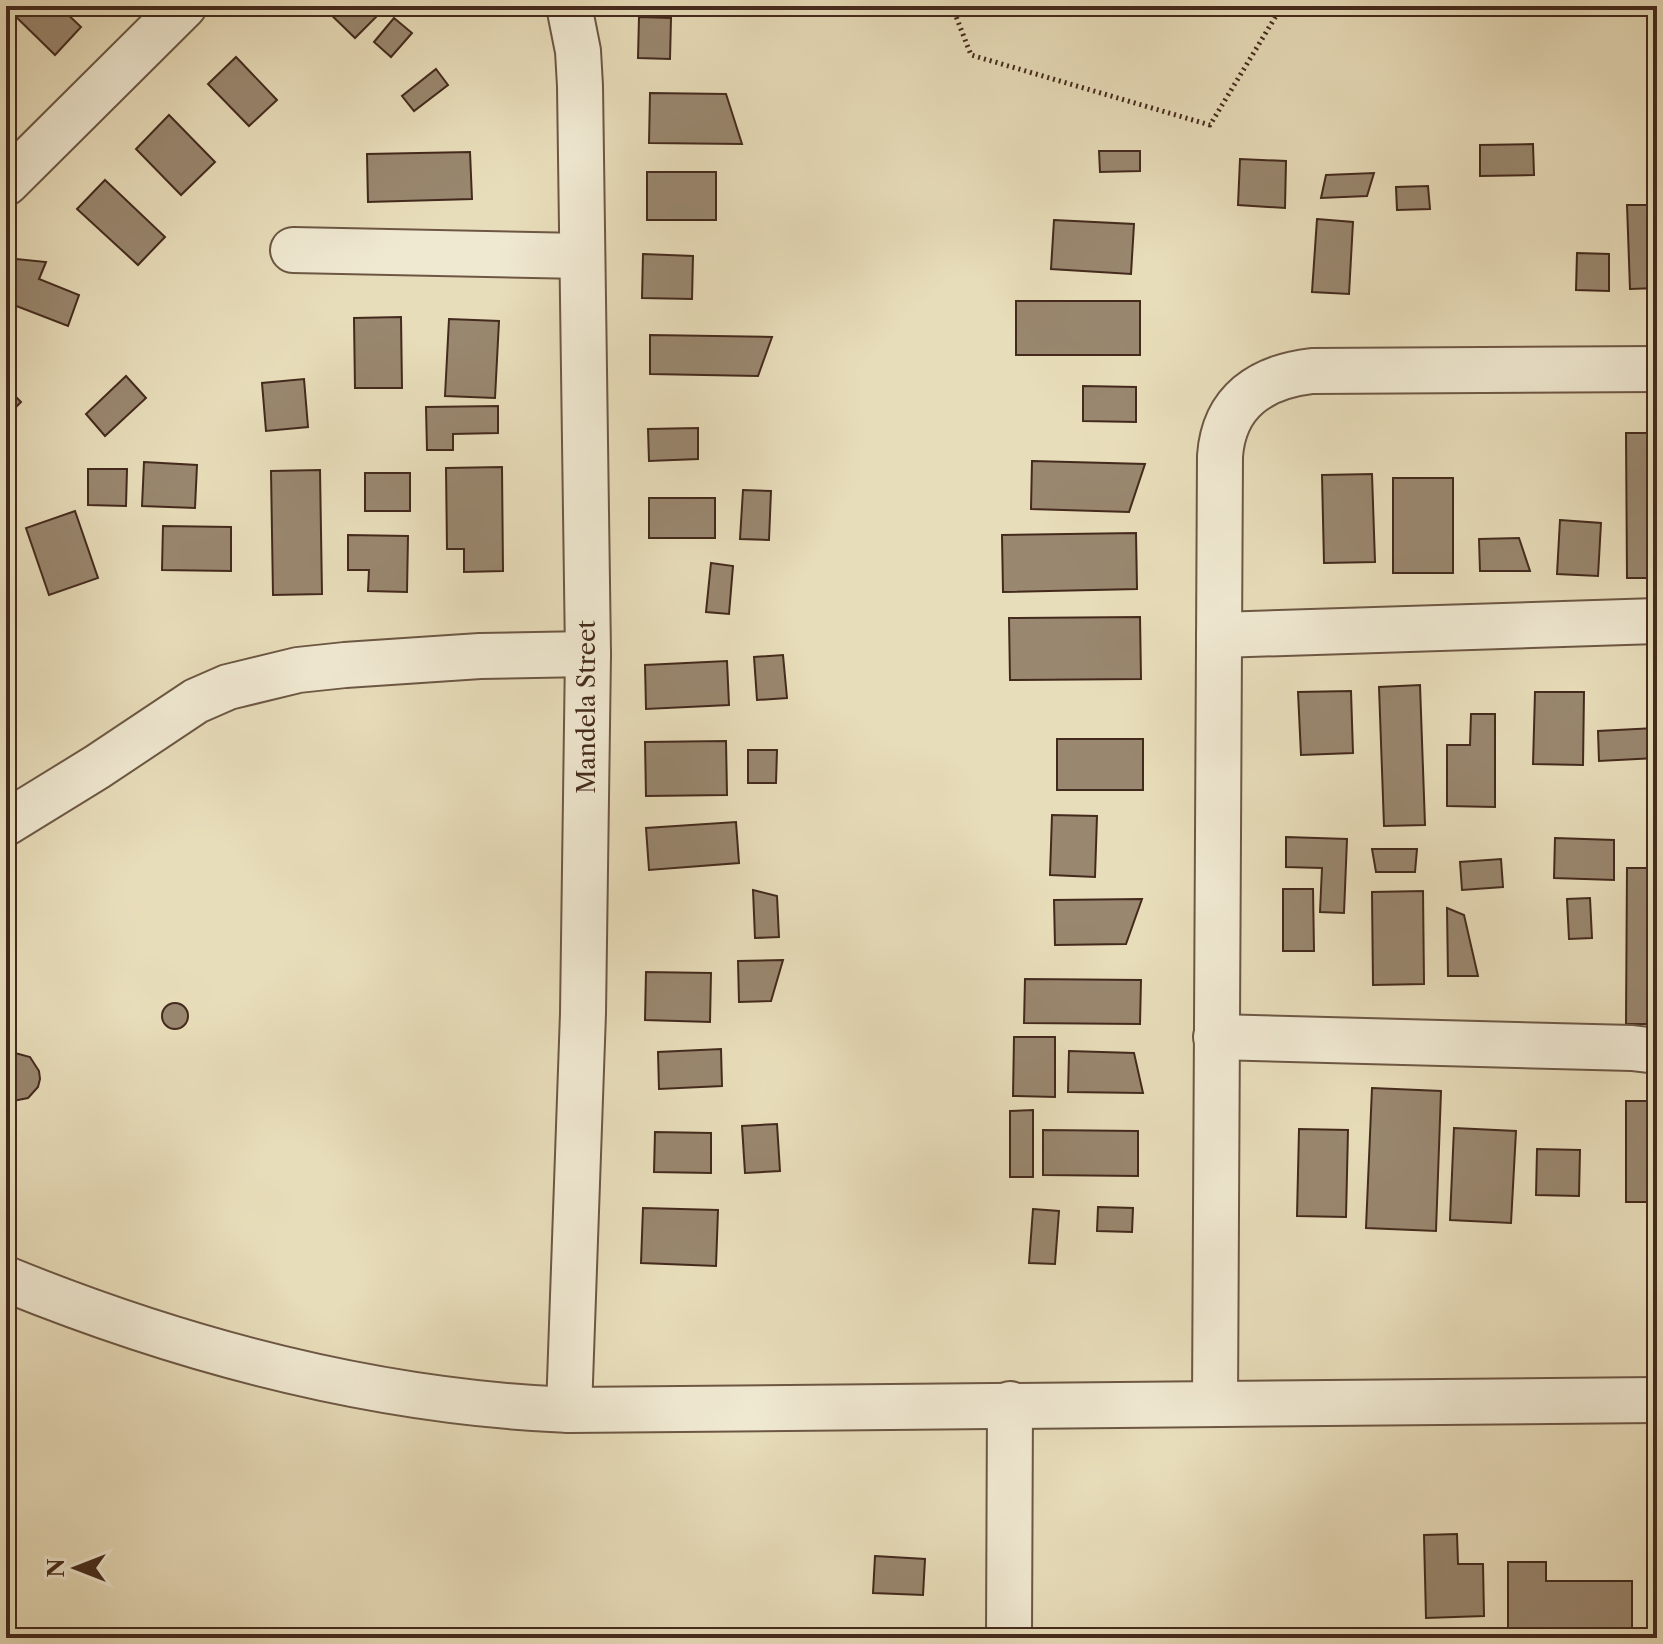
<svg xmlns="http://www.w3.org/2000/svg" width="1663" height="1644" font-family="'Libre Caslon Text',serif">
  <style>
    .building { fill: #99876f; stroke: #442a1d; stroke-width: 2 }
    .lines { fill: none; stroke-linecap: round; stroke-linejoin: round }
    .minor-casing { stroke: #6d5744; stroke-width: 48 }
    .path { stroke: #442a1d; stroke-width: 5; stroke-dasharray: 2 4; stroke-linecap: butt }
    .minor { stroke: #f0e9d2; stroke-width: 44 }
    .labels { text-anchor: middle; stroke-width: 8; stroke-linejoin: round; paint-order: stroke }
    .street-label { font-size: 24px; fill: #442a1d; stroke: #f0e9d2 }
  </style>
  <rect width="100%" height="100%" fill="#e8ddba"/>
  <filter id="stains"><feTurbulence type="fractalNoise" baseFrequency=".0025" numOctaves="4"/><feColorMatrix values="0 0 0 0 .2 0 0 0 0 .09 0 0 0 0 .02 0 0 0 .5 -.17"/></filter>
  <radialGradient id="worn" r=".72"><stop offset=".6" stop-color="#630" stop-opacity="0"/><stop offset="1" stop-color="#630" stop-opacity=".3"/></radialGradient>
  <!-- building -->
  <g class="building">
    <polygon points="8,6 59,6 81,27 55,55 7,8"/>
    <polygon points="322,6 387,6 355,38"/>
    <polygon points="639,17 671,18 670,59 638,58"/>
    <polygon points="394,18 412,33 391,57 374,42"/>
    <polygon points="236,57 277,100 249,126 208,84"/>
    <polygon points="436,69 448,85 414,111 402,96"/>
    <polygon points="650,93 726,94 742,144 649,143"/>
    <polygon points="169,115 215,162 181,195 136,149"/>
    <polygon points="1533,144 1534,175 1480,176 1480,145"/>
    <polygon points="1099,151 1140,151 1140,171 1100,172"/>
    <polygon points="470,152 472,199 368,202 367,154"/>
    <polygon points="1240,159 1286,161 1285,208 1238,205"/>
    <rect x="647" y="172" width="69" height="48"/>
    <polygon points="1374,173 1367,196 1321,198 1326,175"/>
    <polygon points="105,180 165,237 138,265 77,209"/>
    <polygon points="1428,186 1430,209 1397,210 1396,187"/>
    <polygon points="1627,205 1657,205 1657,288 1630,289"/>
    <polygon points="1317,219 1353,222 1349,294 1312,292"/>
    <polygon points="1054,220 1134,224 1131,274 1051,269"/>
    <polygon points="1577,253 1609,254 1609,291 1576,290"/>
    <polygon points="643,254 693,256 692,299 642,298"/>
    <polygon points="16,259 46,262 39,279 79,295 68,326 6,302 6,284"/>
    <rect x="1016" y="301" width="124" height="54"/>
    <polygon points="401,317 402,388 355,388 354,318"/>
    <polygon points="449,319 499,321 495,398 445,396"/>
    <polygon points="650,335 772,337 758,376 650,374"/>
    <polygon points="126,376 146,398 105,436 86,414"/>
    <polygon points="304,379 308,427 266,431 262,383"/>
    <polygon points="1083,386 1136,387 1136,422 1083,421"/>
    <polygon points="6,387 21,402 6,417"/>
    <polygon points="498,406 498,433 453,434 453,450 427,450 426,407"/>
    <polygon points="698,428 698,459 649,461 648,429"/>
    <polygon points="1626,433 1657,433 1657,578 1627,578"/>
    <polygon points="1032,461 1145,464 1129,512 1031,509"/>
    <polygon points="144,462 197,465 195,508 142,506"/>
    <polygon points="502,467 503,571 464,572 464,549 447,549 446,468"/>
    <polygon points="88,469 127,469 126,506 88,505"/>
    <polygon points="320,470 322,594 273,595 271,471"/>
    <rect x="365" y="473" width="45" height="38"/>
    <polygon points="1372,474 1375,562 1324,563 1322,475"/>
    <rect x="1393" y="478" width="60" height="95"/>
    <polygon points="743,490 771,491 769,540 740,539"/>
    <rect x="649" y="498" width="66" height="40"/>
    <polygon points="75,511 98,578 49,595 26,528"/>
    <polygon points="1560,520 1601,523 1598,576 1557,574"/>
    <polygon points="163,526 231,527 231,571 162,570"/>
    <polygon points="1136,533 1137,589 1003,592 1002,535"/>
    <polygon points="348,535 408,536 407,592 368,591 369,570 348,570"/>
    <polygon points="1519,538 1530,571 1480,571 1479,539"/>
    <polygon points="711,563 733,566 729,614 706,612"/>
    <polygon points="1140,617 1141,679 1010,680 1009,618"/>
    <polygon points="783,655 787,698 757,700 754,657"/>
    <polygon points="727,661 729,705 646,709 645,665"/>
    <polygon points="1420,685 1425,825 1384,826 1379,687"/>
    <polygon points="1351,691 1353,753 1301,755 1298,692"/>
    <polygon points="1535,692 1584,692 1583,765 1533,764"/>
    <polygon points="1471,714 1495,714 1495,807 1447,806 1447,745 1470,745"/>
    <polygon points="1655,728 1656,758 1599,761 1598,731"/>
    <rect x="1057" y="739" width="86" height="51"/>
    <polygon points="726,741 727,795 646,796 645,742"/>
    <polygon points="748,750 777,750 776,783 748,783"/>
    <polygon points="1052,815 1097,816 1095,877 1050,875"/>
    <polygon points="736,822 739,863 649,870 646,828"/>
    <polygon points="1286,837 1347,839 1344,913 1320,912 1322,868 1286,867"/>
    <polygon points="1555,838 1614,840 1614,880 1554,878"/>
    <polygon points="1372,849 1417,849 1415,872 1376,872"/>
    <polygon points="1501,859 1503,887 1462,890 1460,862"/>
    <polygon points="1627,868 1657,868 1657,1024 1626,1024"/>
    <polygon points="1283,889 1313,889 1314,951 1283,951"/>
    <polygon points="753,890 777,896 779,937 755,938"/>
    <polygon points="1423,891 1424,984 1373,985 1372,892"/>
    <polygon points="1590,898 1592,938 1569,939 1567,899"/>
    <polygon points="1142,899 1126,944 1055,945 1054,900"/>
    <polygon points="1447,908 1464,915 1478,976 1448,976"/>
    <polygon points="783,960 771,1001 739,1002 738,961"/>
    <polygon points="646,972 711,973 710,1022 645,1020"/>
    <polygon points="1025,979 1141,980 1140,1024 1024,1023"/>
    <circle cx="175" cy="1016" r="13"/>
    <polygon points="1014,1037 1055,1037 1055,1097 1013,1096"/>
    <polygon points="721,1049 722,1086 659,1089 658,1052"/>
    <polygon points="1069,1051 1134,1053 1143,1093 1068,1092"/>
    <polygon points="15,1053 30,1057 39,1071 40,1079 38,1087 28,1098 13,1101 6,1098 6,1056"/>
    <polygon points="1372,1088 1441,1091 1436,1231 1366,1228"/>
    <rect x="1626" y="1101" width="31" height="101"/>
    <polygon points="1033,1110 1033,1177 1010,1177 1010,1111"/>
    <polygon points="777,1124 780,1171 745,1173 742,1126"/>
    <polygon points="1454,1128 1516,1131 1511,1223 1450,1220"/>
    <polygon points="1299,1129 1348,1130 1346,1217 1297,1216"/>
    <polygon points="1043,1130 1138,1131 1138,1176 1043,1175"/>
    <polygon points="655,1132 711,1133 711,1173 654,1172"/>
    <polygon points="1537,1149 1580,1150 1579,1196 1536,1195"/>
    <polygon points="1098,1207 1133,1208 1132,1232 1097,1231"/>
    <polygon points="643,1208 718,1210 716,1266 641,1263"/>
    <polygon points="1033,1209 1059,1211 1055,1264 1029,1263"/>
    <polygon points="1457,1534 1458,1564 1483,1564 1484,1616 1426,1618 1424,1535"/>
    <polygon points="875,1556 925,1559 923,1595 873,1593"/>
    <polygon points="1508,1562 1546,1562 1546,1581 1632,1581 1632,1638 1508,1638"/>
    <polygon points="879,1632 880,1638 839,1638 839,1633"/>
    <polygon points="1423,1633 1423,1638 1349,1638 1349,1636"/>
  </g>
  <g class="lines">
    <defs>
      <g id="minor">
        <polyline points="569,6 578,51 580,86 588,654 583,1013 569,1410"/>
        <polyline points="6,183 184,6"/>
        <polyline points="293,250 582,256"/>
        <polyline points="1219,635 1657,621"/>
        <polyline points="6,823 97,767 196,701 228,687 298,670 345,665 480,656 588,654"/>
        <polyline points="1216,1037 1632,1048 1657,1051"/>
        <path d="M6,1279C186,1352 375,1402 569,1410L1657,1400"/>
        <path d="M1215,1403L1220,456C1224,401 1261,377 1312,371L1657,369"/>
        <polyline points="1009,1638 1010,1404"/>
      </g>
    </defs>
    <!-- minor casing -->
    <use href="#minor" class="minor-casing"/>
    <!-- path -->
    <polyline class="path" points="952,6 971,55 1210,125 1282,6"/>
    <!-- minor -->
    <use href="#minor" class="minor"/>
  </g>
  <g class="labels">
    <!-- street labels -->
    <g class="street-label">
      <text transform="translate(587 707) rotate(-90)" y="8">Mandela Street</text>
    </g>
  </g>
  <!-- margin -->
  <rect width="1663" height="1644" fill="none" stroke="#e8ddba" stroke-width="32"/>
  <rect x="8" y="8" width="1647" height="1628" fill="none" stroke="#442a1d" stroke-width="4"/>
  <rect x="16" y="16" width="1631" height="1612" fill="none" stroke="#442a1d" stroke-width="2"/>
  <!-- north arrow -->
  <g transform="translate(76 1568) rotate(270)" stroke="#f0e9d2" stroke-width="6" paint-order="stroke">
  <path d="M0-6L14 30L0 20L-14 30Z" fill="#442a1d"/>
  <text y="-12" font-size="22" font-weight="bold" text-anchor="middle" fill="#442a1d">N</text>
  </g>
  <rect width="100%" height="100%" filter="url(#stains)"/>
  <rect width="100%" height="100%" fill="url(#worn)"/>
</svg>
